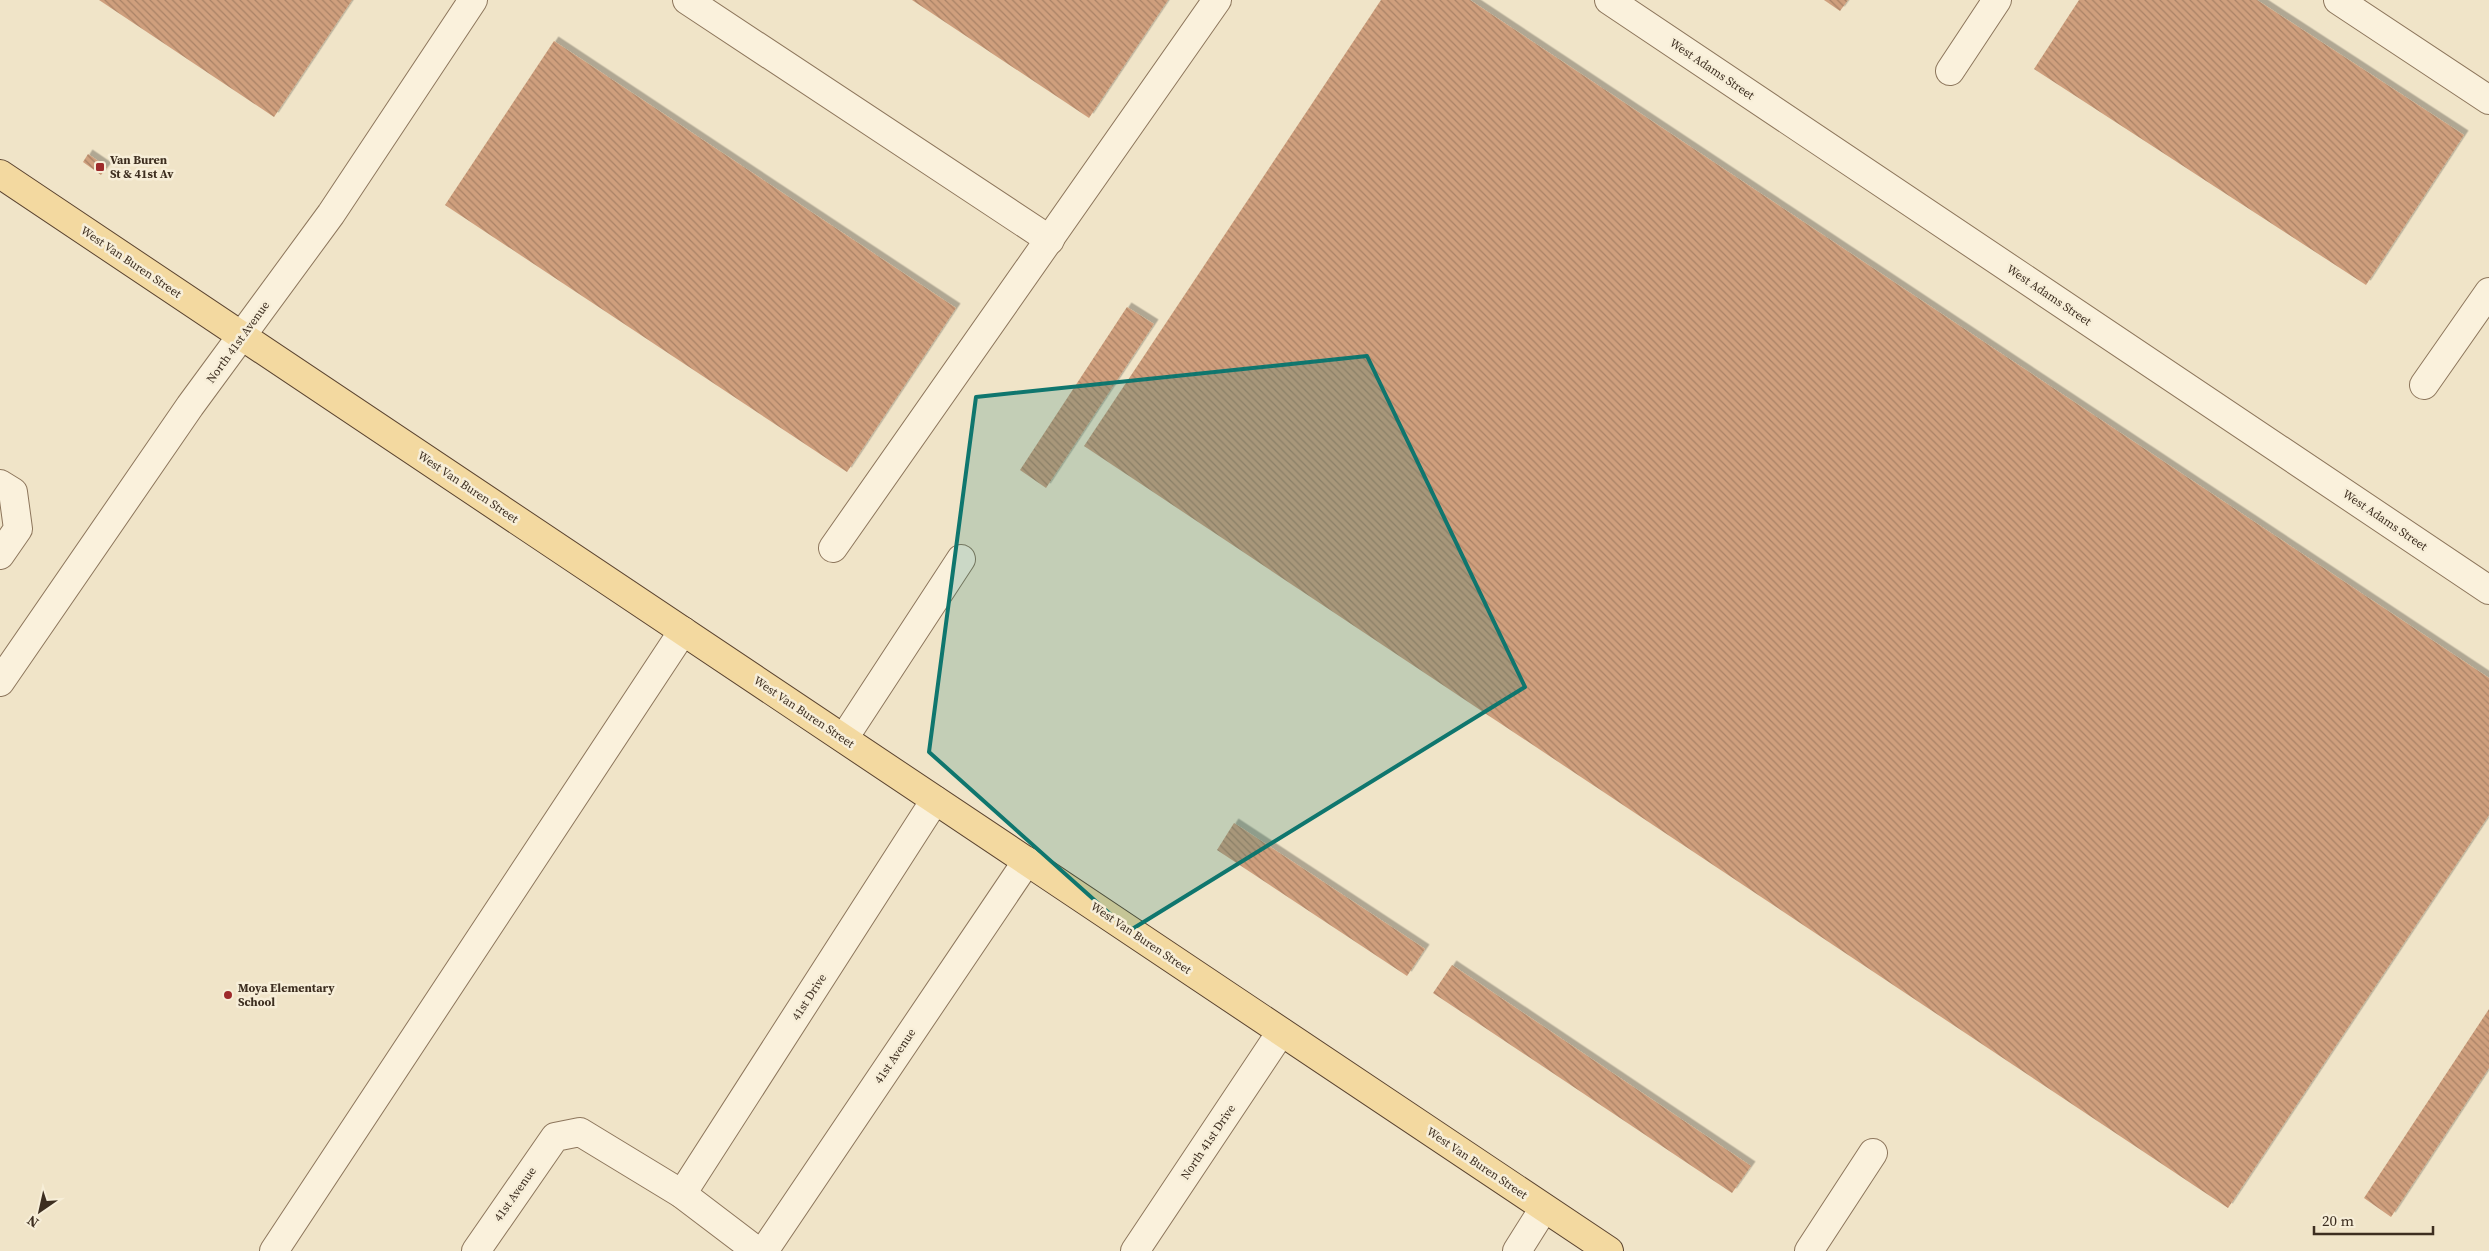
<svg xmlns="http://www.w3.org/2000/svg" width="2489" height="1251" font-family="'Source Serif 4',serif">
  <style>
    .building { fill: url(#building-back-hatch); filter: url(#shadow) }
    .lines { fill: none; stroke-linecap: round; stroke-linejoin: round }
    .minor-casing { stroke: #8d765c; stroke-width: 30 }
    .major-casing { stroke: #5b4430; stroke-width: 30 }
    .minor { stroke: #faf1dc; stroke-width: 28 }
    .major { stroke: #f3d9a0; stroke-width: 28 }
    .marked { fill: #0f766e; fill-opacity: 0.2; stroke: #0f766e; stroke-width: 4; stroke-linejoin: round }
    .poi-dot { fill: #9e2a2b; stroke: #f7eed8; stroke-width: 2 }
    .labels { text-anchor: middle; stroke-width: 5; stroke-linejoin: round; paint-order: stroke }
    .street-label { font-size: 12px; fill: #3d2e20; stroke: #f7eed8 }
    .poi-label { font-size: 12px; font-weight: bold; fill: #3d2e20; stroke: #f7eed8; text-anchor: start }
  </style>
  <defs>
    <pattern id="building-back-hatch" width="6" height="6" patternUnits="userSpaceOnUse" patternTransform="scale(1.25)"><rect width="6" height="6" fill="#cf9f7d"/><path d="M-1 5l2 2M0 0l6 6M5-1l2 2" fill="none" stroke="#a98266"/></pattern>
    <filter id="shadow"><feDropShadow dx="4.5" dy="-4.5" stdDeviation="0" flood-color="#0004"/></filter>
  </defs>
  <rect width="100%" height="100%" fill="#f0e4c8"/>
  <!-- building -->
  <g class="building">
    <polygon points="99,0 352,0 274,117"/>
    <polygon points="912,0 1168,0 1089,118"/>
    <polygon points="1381,0 1470,0 2489,678 2489,815 2228,1208 1084,446"/>
    <polygon points="1824,0 1848,0 1840,11"/>
    <polygon points="2079,0 2257,0 2464,135 2366,285 2034,69"/>
    <polygon points="554,41 956,308 847,472 445,205"/>
    <polygon points="88,154 107,167 101,175 83,162"/>
    <polygon points="1127,307 1154,324 1046,488 1020,470"/>
    <polygon points="1234,823 1425,949 1407,976 1217,850"/>
    <polygon points="1452,965 1751,1166 1732,1193 1433,993"/>
    <polygon points="2489,1009 2489,1068 2391,1217 2364,1198"/>
  </g>
  <g class="lines">
    <defs>
      <g id="minor">
        <polyline points="687,0 1050,240"/>
        <polyline points="1609,0 2489,590"/>
        <polyline points="2338,0 2489,100"/>
        <polyline points="1950,71 1997,0"/>
        <polyline points="2424,385 2489,292"/>
        <polyline points="0,484 13,492 18,529 0,555"/>
        <polyline points="833,548 1217,0"/>
        <polyline points="0,682 190,406 331,214 473,0"/>
        <polyline points="844,738 961,559"/>
        <polyline points="682,1194 935,800"/>
        <polyline points="274,1251 683,631"/>
        <polyline points="476,1251 555,1137 580,1132 682,1194 757,1251"/>
        <polyline points="764,1251 1027,861"/>
        <polyline points="1135,1251 1281,1032"/>
        <polyline points="1517,1251 1544,1208"/>
        <polyline points="1809,1251 1873,1153"/>
      </g>
      <polyline id="major" points="0,174 1609,1251"/>
    </defs>
    <!-- minor casing -->
    <use href="#minor" class="minor-casing"/>
    <!-- major casing -->
    <use href="#major" class="major-casing"/>
    <!-- minor -->
    <use href="#minor" class="minor"/>
    <!-- major -->
    <use href="#major" class="major"/>
  </g>
  <!-- marked area -->
  <path class="marked" d="M1367,356L1525,687L1129,931L929,752L976,397Z"/>
  <!-- markers -->
  <g class="poi-dot">
    <rect x="95" y="162" width="10" height="10" rx="2.5"/>
    <circle cx="228" cy="995" r="5"/>
  </g>
  <g class="labels">
    <!-- street labels -->
    <g class="street-label">
      <text transform="translate(1712 69) rotate(34)" y="4">West Adams Street</text>
      <text transform="translate(131 262) rotate(34)" y="4">West Van Buren Street</text>
      <text transform="translate(2049 295) rotate(34)" y="4">West Adams Street</text>
      <text transform="translate(238 342) rotate(-54)" y="4">North 41st Avenue</text>
      <text transform="translate(468 487) rotate(34)" y="4">West Van Buren Street</text>
      <text transform="translate(2385 520) rotate(34)" y="4">West Adams Street</text>
      <text transform="translate(804 712) rotate(34)" y="4">West Van Buren Street</text>
      <text transform="translate(1141 938) rotate(34)" y="4">West Van Buren Street</text>
      <text transform="translate(809 997) rotate(-57)" y="4">41st Drive</text>
      <text transform="translate(895 1056) rotate(-56)" y="4">41st Avenue</text>
      <text transform="translate(1208 1142) rotate(-56)" y="4">North 41st Drive</text>
      <text transform="translate(1477 1163) rotate(34)" y="4">West Van Buren Street</text>
      <text transform="translate(515 1194) rotate(-55)" y="4">41st Avenue</text>
    </g>
    <!-- poi labels -->
    <g class="poi-label">
      <text x="110" y="164">Van Buren<tspan x="110" dy="14">St &amp; 41st Av</tspan></text>
      <text x="238" y="992">Moya Elementary<tspan x="238" dy="14">School</tspan></text>
    </g>
  </g>
  <!-- north arrow -->
  <g transform="translate(40 1211) rotate(214)" stroke="#f7eed8" stroke-width="4" paint-order="stroke">
  <path d="M0-4L9 19L0 12L-9 19Z" fill="#3d2e20"/>
  <text y="-8" font-size="14" font-weight="bold" text-anchor="middle" fill="#3d2e20">N</text>
  </g>
  <!-- scale -->
  <path d="M2314 1226v8h119v-8" fill="none" stroke="#3d2e20" stroke-width="2.5"/>
  <text x="2322" y="1226" font-size="15" fill="#3d2e20" stroke="#f7eed8" stroke-width="4" paint-order="stroke">20 m</text>
</svg>
